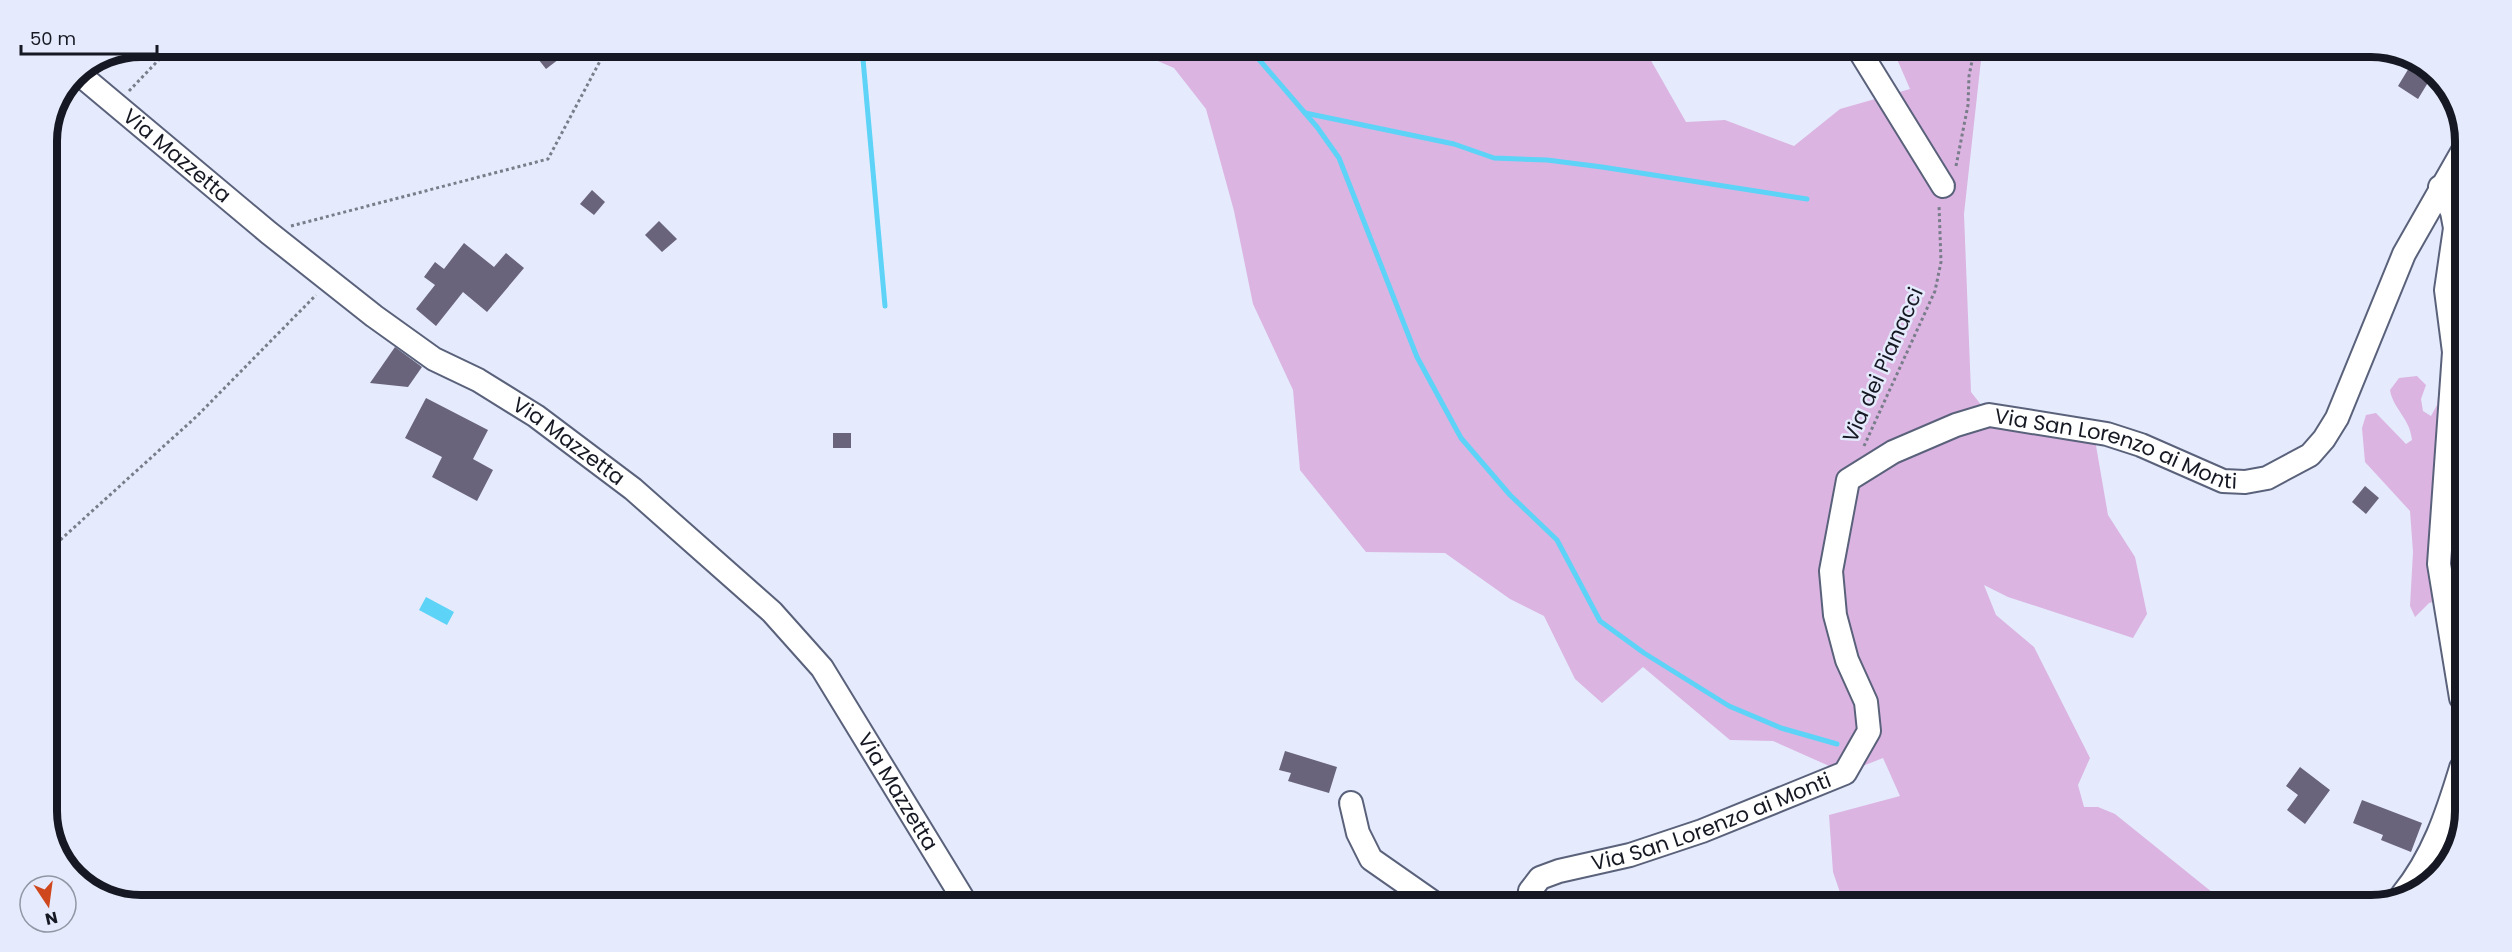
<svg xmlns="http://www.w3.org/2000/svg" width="2512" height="952" font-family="Poppins,sans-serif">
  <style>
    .green { fill: #dbb4e2 }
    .water { fill: #5cd3f7 }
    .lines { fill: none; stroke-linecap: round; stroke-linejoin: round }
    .stream { stroke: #5cd3f7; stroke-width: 5 }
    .building { fill: #69637c }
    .minor-casing { stroke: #5a627b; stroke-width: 26 }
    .path { stroke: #797d8a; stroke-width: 3; stroke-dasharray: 3 3; stroke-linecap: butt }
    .minor { stroke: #fff; stroke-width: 22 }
    .labels { text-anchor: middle; stroke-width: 5; stroke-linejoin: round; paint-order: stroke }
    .street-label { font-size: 21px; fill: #161923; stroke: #e5ebfc }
    .rim { fill: none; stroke: #161923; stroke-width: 8 }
  </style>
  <rect width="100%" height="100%" fill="#e5ebfc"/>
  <!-- green -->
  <g class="green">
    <polygon points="1130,49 1645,50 1686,122 1725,120 1794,146 1840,109 1910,89 1893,50 1982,51 1964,214 1971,392 1989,415 2094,434 2108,515 2135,557 2147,614 2133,638 2008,597 1984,585 1996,615 2034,647 2090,758 2078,785 2084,807 2098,807 2115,814 2228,905 1844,904 1833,872 1829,815 1900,796 1883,758 1845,773 1773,741 1730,740 1643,667 1602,703 1575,679 1544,616 1510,599 1445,553 1366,552 1300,470 1293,390 1253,304 1234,211 1206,109 1174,68"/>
    <path d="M2454,358L2444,599L2429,603L2415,617L2410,606L2413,552L2410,511L2365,462L2362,428L2366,415L2376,413L2406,444L2412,440C2410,418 2393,409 2390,390L2399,378L2417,376L2426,385L2421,399L2423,411L2431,416L2437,405L2441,370Z"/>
  </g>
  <!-- water -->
  <polygon class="water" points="426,597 454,612 447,625 419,610"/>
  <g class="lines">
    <!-- stream -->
    <g class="stream">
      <polyline points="862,48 885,306"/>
      <polyline points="1250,49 1317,127 1339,158 1417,357 1461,438 1510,495 1557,540 1600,621 1644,653 1729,706 1781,728 1837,744"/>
      <polyline points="1305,113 1454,144 1494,158 1547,160 1602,167 1807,199"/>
    </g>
  </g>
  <!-- building -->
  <g class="building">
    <polygon points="544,47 549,47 559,59 546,69 535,55"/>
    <polygon points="2412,63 2432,76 2418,99 2398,86"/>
    <polygon points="592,190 605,202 594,215 580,204"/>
    <polygon points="659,221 677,239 662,252 645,235"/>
    <polygon points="464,243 494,267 506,253 524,268 487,312 463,292 436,326 416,309 435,285 424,277 435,262 444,269"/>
    <polygon points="395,347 422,367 408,387 370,383"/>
    <polygon points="426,398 488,430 473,459 493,470 477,501 432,477 442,457 405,438"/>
    <rect x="833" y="433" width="18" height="15"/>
    <polygon points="2365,486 2379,498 2366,514 2352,502"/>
    <polygon points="1285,751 1337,767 1329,793 1288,781 1291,773 1279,770"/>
    <polygon points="2300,767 2330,790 2305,824 2287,810 2298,795 2286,786"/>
    <polygon points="2362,800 2422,823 2411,852 2381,840 2383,835 2353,823"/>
  </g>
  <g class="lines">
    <defs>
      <g id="minor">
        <polyline points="1859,50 1943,186"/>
        <path id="s1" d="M78,73L269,233L374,316L434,359L478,380L536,416L633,489L772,612L822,668L965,902"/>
        <polyline points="2440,187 2452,212 2455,228 2446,290 2454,352 2439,564 2461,698"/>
        <polyline points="1351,803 1358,833 1371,859 1434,903"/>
        <path d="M2402,895C2433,857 2447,814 2461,768"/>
        <path id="s2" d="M1528,904L1530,891L1540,878L1559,871L1630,855L1702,831L1845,773L1869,731L1866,702L1847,660L1835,615L1831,571L1848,480L1893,452L1956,425L1989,415L2107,434L2141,445L2223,481L2245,482L2267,478L2310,455L2324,439L2337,418L2404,254L2465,147"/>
      </g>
    </defs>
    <!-- minor casing -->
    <use href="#minor" class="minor-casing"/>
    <!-- path -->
    <g class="path">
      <polyline points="2192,51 2206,54 2217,51"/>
      <polyline points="129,91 171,47"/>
      <polyline points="1956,166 1968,105 1969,76 1974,51"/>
      <polyline points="291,226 548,159 607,48"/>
      <polyline points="1864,446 1935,291 1941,262 1939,205"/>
      <polyline points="47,552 197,416 316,295"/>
    </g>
    <!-- minor -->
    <use href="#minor" class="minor"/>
  </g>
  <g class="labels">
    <!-- street labels -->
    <g class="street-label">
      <text dy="7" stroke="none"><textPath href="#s1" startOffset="129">Via Mazzetta</textPath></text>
      <text transform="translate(1883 365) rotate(-66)" y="7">Via dei Pianacci</text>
      <text dy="7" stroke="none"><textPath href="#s1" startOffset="615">Via Mazzetta</textPath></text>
      <text dy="7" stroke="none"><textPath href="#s2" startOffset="948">Via San Lorenzo ai Monti</textPath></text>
      <text dy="7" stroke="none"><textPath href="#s1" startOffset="1101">Via Mazzetta</textPath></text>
      <text dy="7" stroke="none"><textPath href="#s2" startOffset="210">Via San Lorenzo ai Monti</textPath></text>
    </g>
  </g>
  <!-- crop -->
  <path d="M0 0H2512V952H0ZM141 57H2371A84 84 0 0 1 2455 141V811A84 84 0 0 1 2371 895H141A84 84 0 0 1 57 811V141A84 84 0 0 1 141 57Z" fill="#e5ebfc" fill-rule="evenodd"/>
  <path class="rim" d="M141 57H2371A84 84 0 0 1 2455 141V811A84 84 0 0 1 2371 895H141A84 84 0 0 1 57 811V141A84 84 0 0 1 141 57Z"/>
  <!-- north arrow -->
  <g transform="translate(48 904) rotate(167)"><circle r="28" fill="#e5ebfc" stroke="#9297a5" stroke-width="1.5"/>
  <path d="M0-4.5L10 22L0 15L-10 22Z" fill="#cf471d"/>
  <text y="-9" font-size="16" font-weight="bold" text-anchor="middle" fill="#161923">N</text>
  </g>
  <!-- scale -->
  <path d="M21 45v9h136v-9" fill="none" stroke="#161923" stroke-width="3"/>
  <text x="30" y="45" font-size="18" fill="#161923" stroke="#e5ebfc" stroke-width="4.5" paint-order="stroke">50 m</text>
</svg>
